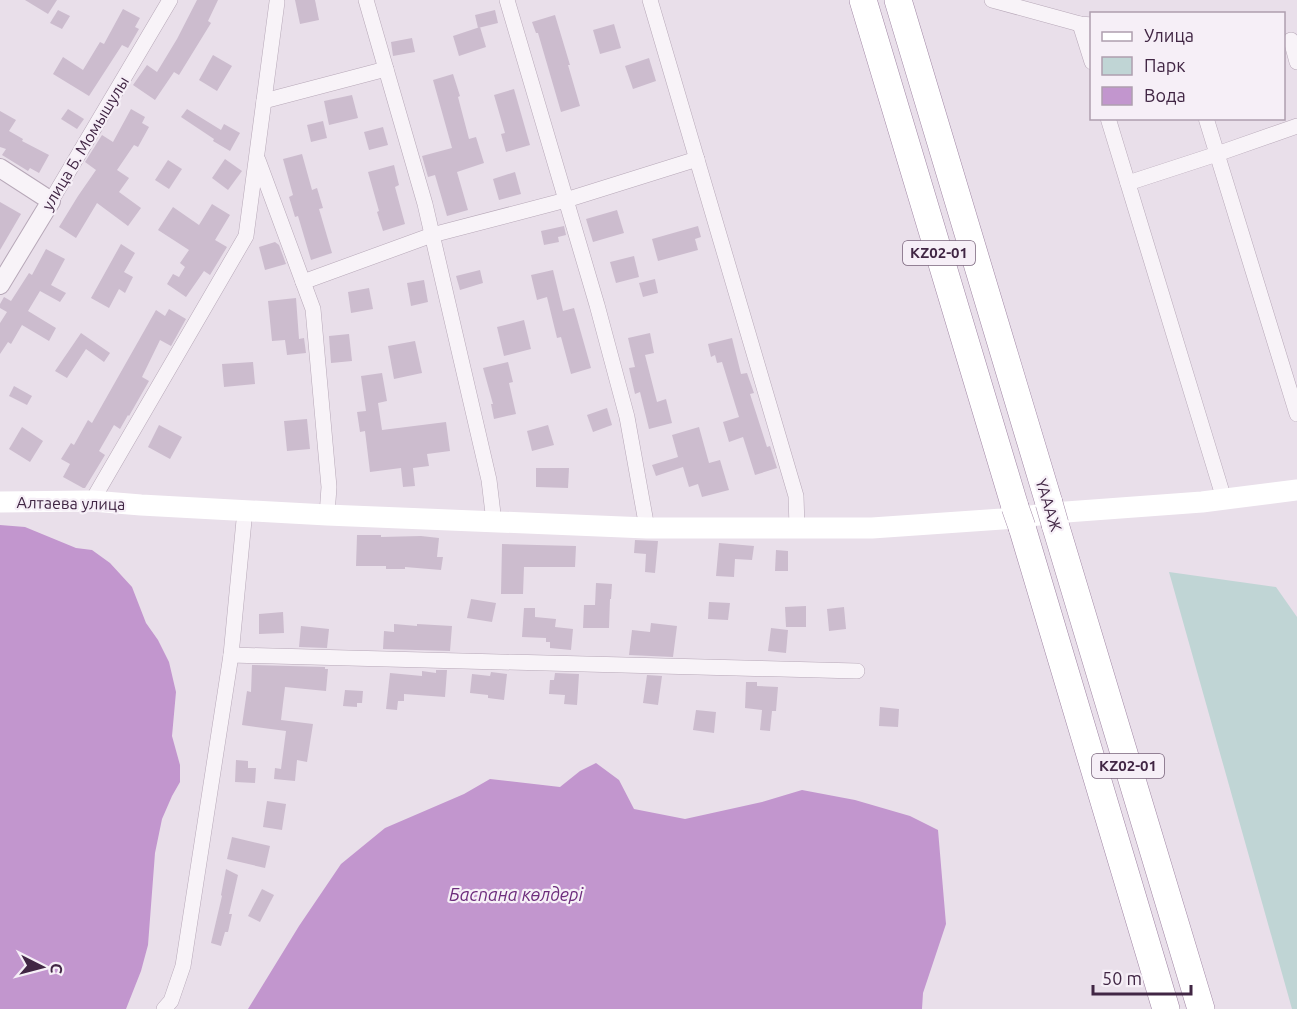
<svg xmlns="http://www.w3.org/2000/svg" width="1297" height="1009" font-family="Ubuntu,sans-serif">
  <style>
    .green { fill: #c0d5d5 }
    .water { fill: #c296ce }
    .building { fill: #ccbcce }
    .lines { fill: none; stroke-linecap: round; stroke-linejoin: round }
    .minor-casing { stroke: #b7a8b8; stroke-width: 16 }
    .tertiary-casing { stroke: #b7a8b8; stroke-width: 20 }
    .motorway-casing { stroke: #9f85a3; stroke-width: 28 }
    .minor { stroke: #f8f3f8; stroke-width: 15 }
    .tertiary { stroke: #f8f3f8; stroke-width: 18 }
    .secondary { stroke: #fff; stroke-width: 21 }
    .motorway { stroke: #fff; stroke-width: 27 }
    .motorway-bridge-casing { stroke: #9f85a3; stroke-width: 28; stroke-linecap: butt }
    .motorway-bridge { stroke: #fff; stroke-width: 27 }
    .labels { text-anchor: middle; stroke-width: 4.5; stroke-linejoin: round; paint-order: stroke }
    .shield { fill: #f6eff7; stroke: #77627a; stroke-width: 1.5 }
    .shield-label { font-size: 15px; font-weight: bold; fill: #412644 }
    .street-label { font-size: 16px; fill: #412644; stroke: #f6eff7 }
    .water-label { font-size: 18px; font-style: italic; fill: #6d2c7c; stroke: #f6eff7 }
  </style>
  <rect width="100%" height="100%" fill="#e9dfea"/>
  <!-- green -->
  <polygon class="green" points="1169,572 1276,587 1297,617 1297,1009 1292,1009"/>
  <!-- water -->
  <g class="water">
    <polygon points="0,525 25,527 76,548 92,550 110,563 132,587 146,623 158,640 169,662 176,692 172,736 180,765 180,782 172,796 162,819 155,853 148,945 141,971 126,1009 0,1009"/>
    <polygon points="596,763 619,780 634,809 685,819 762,802 802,790 855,800 910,816 938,830 946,924 923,993 922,1009 248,1009 299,926 341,864 385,828 464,794 490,779 560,787 580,771"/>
  </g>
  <!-- building -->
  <g class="building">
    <polygon points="25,0 57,0 48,14"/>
    <polygon points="197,0 218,0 208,21 211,23 179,75 174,72 155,100 133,85 147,65 157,72 177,39"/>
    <polygon points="295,0 315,0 319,20 300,24"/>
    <polygon points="123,9 140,18 135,27 139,29 128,48 122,45 89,96 53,74 63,57 83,70 100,42 104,44"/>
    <polygon points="58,10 70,16 62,29 50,23"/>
    <polygon points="495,10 498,23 478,28 475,15"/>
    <polygon points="555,15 570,65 568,65 580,106 561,112 538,33 536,33 532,22"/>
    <polygon points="614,24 621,48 600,54 593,30"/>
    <polygon points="480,27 486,47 459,56 453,36"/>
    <polygon points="412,38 415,52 393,56 391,42"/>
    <polygon points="213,55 232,66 217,91 199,80"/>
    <polygon points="649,58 656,81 633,89 625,66"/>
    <polygon points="453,74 460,96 458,97 469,139 476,137 484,163 457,172 468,210 447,216 435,175 428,177 422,156 452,148 433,80"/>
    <polygon points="514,89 530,145 506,152 501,134 505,133 494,95"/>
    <polygon points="352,95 358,118 329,125 324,101"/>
    <polygon points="68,109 84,119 77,129 61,119"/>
    <polygon points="131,109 145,117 142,123 149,127 138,147 134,145 117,170 129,178 119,192 141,208 128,226 97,203 76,238 59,227 78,196 96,170 85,162 102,135 113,142"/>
    <polygon points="187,109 221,130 224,124 240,133 230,151 213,141 214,139 181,117"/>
    <polygon points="0,111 16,120 9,131 23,139 22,141 49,155 39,173 30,168 28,171 2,155 6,149 0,147"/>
    <polygon points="323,121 327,138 311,142 307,125"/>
    <polygon points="383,127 388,145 369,150 364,132"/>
    <polygon points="302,154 312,190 317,188 323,208 319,209 332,253 311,260 298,216 295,217 289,197 293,195 283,159"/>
    <polygon points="225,159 242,171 228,190 212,178"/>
    <polygon points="168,160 182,169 169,189 155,180"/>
    <polygon points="394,165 399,185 395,187 405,224 383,231 377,212 379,211 368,172"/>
    <polygon points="515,172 521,194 499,200 493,179"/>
    <polygon points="0,202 21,214 0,250"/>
    <polygon points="212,204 230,215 215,240 227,247 210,275 204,271 186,297 167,284 173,274 179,277 185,267 180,263 189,250 158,230 173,207 199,225"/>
    <polygon points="617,210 624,233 593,242 586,219"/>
    <polygon points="564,226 566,235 558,237 559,242 544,245 541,231"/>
    <polygon points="698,226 701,237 695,239 698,250 658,261 652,239"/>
    <polygon points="275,242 279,245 286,264 265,270 259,247"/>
    <polygon points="121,244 135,253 124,272 133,277 125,293 119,289 109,308 91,298"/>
    <polygon points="46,249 65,259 51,285 66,293 60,302 40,291 28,311 56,328 49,341 22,325 11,344 8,342 0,354 0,323 7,312 0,308 0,304 4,297 11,301 29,273 32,275"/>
    <polygon points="634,256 639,277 616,283 610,262"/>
    <polygon points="480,270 483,283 460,290 456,276"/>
    <polygon points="553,270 563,311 574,308 591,368 571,374 561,337 557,338 547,297 537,300 531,275"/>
    <polygon points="655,279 658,293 643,297 639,283"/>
    <polygon points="424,280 428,302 411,306 407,283"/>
    <polygon points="369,288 373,309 351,313 348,292"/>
    <polygon points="296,298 299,339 304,338 306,353 287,355 285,340 272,341 268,301"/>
    <polygon points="169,309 186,319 171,346 160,340 142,377 149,381 129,416 128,415 120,429 114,425 99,451 105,455 85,488 83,488 63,477 70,464 61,459 71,443 74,445 88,420 92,423 156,310 165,316"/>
    <polygon points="524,320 531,349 504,356 497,327"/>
    <polygon points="81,333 110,353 104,362 86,349 67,378 55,371"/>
    <polygon points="650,333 654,353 645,355 657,402 666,399 672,423 649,429 640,392 635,394 629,368 635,367 628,338"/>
    <polygon points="349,334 352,361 331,363 329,336"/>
    <polygon points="732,338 741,374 747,373 754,393 750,394 767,447 770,446 777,468 755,475 743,437 729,442 723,422 739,417 722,362 717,363 715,355 711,357 708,344"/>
    <polygon points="415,341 422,373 394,379 388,346"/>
    <polygon points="253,362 255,384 224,387 222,364"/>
    <polygon points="508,362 513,382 509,383 516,414 494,419 491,404 493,404 483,368"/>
    <polygon points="382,373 387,401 378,403 382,430 446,422 450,451 427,454 429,466 413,468 415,486 403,487 401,468 370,472 365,431 360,432 357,412 366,411 361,376"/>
    <polygon points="14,386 32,396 27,405 9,396"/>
    <polygon points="607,408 612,425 593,432 587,415"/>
    <polygon points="307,419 310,449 287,451 284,421"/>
    <polygon points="159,425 182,437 170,459 148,447"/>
    <polygon points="548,425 554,445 532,451 527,431"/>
    <polygon points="22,427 43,441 30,462 9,449"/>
    <polygon points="699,427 709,463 720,460 729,490 702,497 698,484 689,487 683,467 656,476 652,465 678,457 672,435"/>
    <polygon points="536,468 569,468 568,488 536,487"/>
    <polygon points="357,535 381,535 381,537 421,536 439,538 437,557 443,557 441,570 405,567 405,569 386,569 386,566 356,566"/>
    <polygon points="635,540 658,541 655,573 645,572 646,554 634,553"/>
    <polygon points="719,543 754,546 752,560 735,559 734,577 716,576"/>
    <polygon points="502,544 576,546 575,567 524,567 523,594 501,594"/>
    <polygon points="776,550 788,551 788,571 775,571"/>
    <polygon points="596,583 612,584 611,599 610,599 609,628 583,628 584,605 595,605"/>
    <polygon points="471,599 496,603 492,622 467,618"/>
    <polygon points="709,602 730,603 728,620 708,619"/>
    <polygon points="806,606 806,627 786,627 785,607"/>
    <polygon points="844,607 846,629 829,631 827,609"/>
    <polygon points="524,608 535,608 535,617 556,619 555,627 573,629 571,650 550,648 550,642 546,642 546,638 522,637"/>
    <polygon points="283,612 284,633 259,634 259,614"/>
    <polygon points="651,623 677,626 673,657 629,655 632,630 650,632"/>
    <polygon points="394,624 417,626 417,624 452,626 450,651 383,649 384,631 394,632"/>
    <polygon points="301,626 329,629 327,648 299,647"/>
    <polygon points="771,628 788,630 786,653 768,651"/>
    <polygon points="252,665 325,667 325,669 328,669 326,691 285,687 281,720 313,724 307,762 297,760 295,781 274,779 275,768 281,769 286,731 242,725 247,691 251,692"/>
    <polygon points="436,670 447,670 445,697 404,694 404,701 398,701 397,710 386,709 390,673 422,676 422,671 436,673"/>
    <polygon points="491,672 507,674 504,700 488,698 488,695 470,693 472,674 490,676"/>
    <polygon points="555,673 579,674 577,705 564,704 565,695 549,694 550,680 554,680"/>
    <polygon points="647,675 662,676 658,705 643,703"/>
    <polygon points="746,682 757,682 757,686 778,687 776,711 772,711 770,731 760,730 762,710 745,708"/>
    <polygon points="345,690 363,691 362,703 357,703 357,707 343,706"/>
    <polygon points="880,707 899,709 898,727 879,726"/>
    <polygon points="696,710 716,712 714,733 693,730"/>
    <polygon points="236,760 248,761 248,768 256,768 255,783 235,782"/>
    <polygon points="267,801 286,804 282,830 263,827"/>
    <polygon points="232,837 270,846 265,868 227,859"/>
    <polygon points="226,869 238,875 229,914 232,914 228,932 225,932 221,946 211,943 222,896 221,895"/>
    <polygon points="262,889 274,895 260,922 248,916"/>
  </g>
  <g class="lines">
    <defs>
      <g id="minor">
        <polyline points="366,0 425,204 489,480 494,522"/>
        <polyline points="507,0 597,305 627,417 647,528"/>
        <polyline points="650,0 796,496 797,527"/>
        <polyline points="992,0 1080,24 1092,25"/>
        <polyline points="1080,24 1092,62"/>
        <polyline points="1291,40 1297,62"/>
        <polyline points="264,101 386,69"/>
        <polyline points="1108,118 1224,499"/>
        <polyline points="1206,118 1297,414"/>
        <polyline points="258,160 313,309 329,487 327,515"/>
        <polyline points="1128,183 1217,154 1297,126"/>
        <polyline points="51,201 170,0"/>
        <polyline points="303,282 432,235 566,200 697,159"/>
        <polyline points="92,501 246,236 277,2"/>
        <polyline points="231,655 857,671"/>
        <polyline points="164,1009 171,1001 183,966 231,655 245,510"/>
      </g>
      <polyline id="tertiary" points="0,168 51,201 0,285"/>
      <g id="motorway">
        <polyline points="863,0 1015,507"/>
        <polyline points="898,0 1049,503"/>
        <polyline points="1055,524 1201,1009"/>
        <polyline points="1022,527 1166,1009"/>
      </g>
    </defs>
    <!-- minor casing -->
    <use href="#minor" class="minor-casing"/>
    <!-- tertiary casing -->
    <use href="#tertiary" class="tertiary-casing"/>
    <!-- motorway casing -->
    <use href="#motorway" class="motorway-casing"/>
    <!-- minor -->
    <use href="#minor" class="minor"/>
    <!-- tertiary -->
    <use href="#tertiary" class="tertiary"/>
    <!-- secondary -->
    <polyline class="secondary" points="0,502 92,501 141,505 327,515 647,528 872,528 1002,519 1066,512 1202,502 1297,490"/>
    <!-- motorway -->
    <use href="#motorway" class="motorway"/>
    <defs>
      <g id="motorway-bridge">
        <polyline points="1049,503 1055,524"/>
        <polyline points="1015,507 1022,527"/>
      </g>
    </defs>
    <!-- motorway-bridge casing -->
    <use href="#motorway-bridge" class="motorway-bridge-casing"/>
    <!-- motorway-bridge -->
    <use href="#motorway-bridge" class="motorway-bridge"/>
  </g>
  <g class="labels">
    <!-- shield labels -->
    <g class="shield">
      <rect x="903" y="241" width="72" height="24" rx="4.5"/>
      <rect x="1092" y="754" width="72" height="24" rx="4.5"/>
    </g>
    <g class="shield-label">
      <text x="939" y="258">KZ02-01</text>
      <text x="1128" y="771">KZ02-01</text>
    </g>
    <!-- street labels -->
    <g class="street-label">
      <text transform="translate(85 143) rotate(-59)" y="6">улица Б. Момышулы</text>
      <text transform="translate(71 503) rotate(1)" y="6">Алтаева улица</text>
      <text transform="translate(1049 505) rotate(73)" y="6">ҮАААЖ</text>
    </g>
    <!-- water labels -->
    <g class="water-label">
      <text x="516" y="901">Баспана көлдері</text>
    </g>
  </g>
  <!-- legend -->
  <rect x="1090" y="12" width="195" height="108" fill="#f6eff7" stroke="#ae9faf" stroke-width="1.5"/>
  <rect x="1102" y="32" width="30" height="9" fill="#ffffff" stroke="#ae9faf" stroke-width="1.5"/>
  <text x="1144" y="42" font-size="18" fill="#412644">Улица</text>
  <rect x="1102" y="57" width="30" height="18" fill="#c0d5d5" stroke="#ae9faf" stroke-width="1.5"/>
  <text x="1144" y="72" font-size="18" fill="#412644">Парк</text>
  <rect x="1102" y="87" width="30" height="18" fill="#c296ce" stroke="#ae9faf" stroke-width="1.5"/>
  <text x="1144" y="102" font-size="18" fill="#412644">Вода</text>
  <!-- north arrow -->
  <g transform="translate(42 967) rotate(96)" stroke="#f6eff7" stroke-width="4.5" paint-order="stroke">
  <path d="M0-4.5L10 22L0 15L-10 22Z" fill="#412644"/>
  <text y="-9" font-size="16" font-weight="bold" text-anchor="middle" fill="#412644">С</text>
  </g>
  <!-- scale -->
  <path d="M1093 985v9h98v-9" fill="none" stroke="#412644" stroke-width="3"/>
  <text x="1102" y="985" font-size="18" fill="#412644" stroke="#f6eff7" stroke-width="4.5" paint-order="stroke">50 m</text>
</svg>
